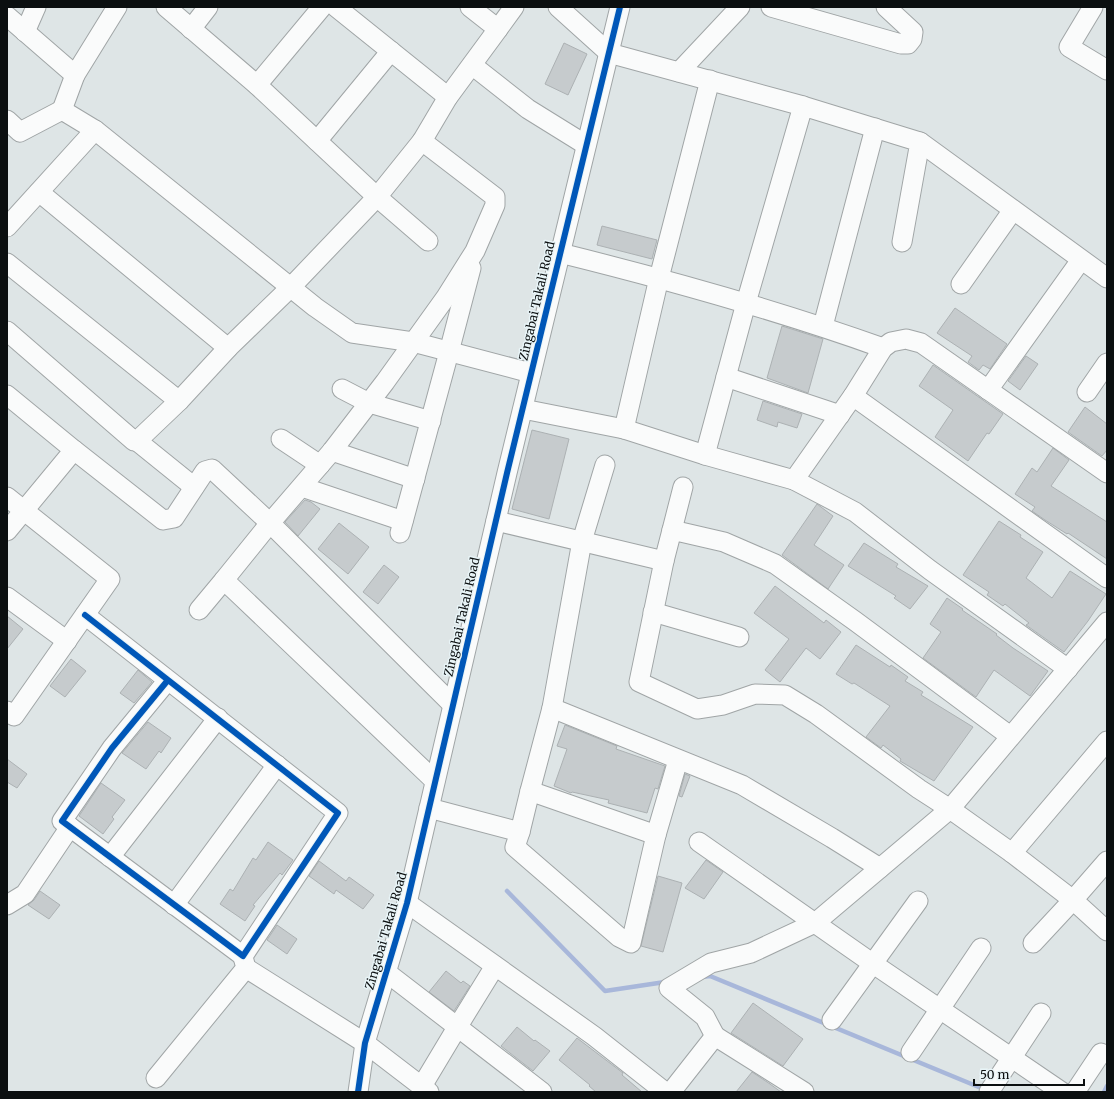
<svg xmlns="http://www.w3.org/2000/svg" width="1114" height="1099" font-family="Merriweather,serif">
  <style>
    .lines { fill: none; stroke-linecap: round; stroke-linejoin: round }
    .stream { stroke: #a8b7da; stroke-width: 4.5 }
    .building { fill: #c6cbcd; stroke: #acb1b3 }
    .minor-casing { stroke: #a0a5a6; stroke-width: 21 }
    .minor { stroke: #fafbfb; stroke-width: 19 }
    .cycleway-casing { stroke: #e8f4f7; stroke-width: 8 }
    .cycleway { stroke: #0057b8; stroke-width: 6 }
    .labels { text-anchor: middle; stroke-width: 3; stroke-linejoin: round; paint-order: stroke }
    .street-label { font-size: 12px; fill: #0b0f10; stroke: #e8f4f7 }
  </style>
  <rect width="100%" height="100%" fill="#dee5e6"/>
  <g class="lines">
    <!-- stream -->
    <g class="stream">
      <polyline points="507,891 605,991 665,982"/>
      <polyline points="702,977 710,976 986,1090"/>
      <polyline points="1104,1092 1107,1086"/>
    </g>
  </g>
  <!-- building -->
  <g class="building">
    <polygon points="564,43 587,54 568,95 545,84"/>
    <polygon points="602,226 657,240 652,259 597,245"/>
    <polygon points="955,308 1007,344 990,369 983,365 979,370 968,362 972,356 937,333"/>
    <polygon points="782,326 823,339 808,393 767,378"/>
    <polygon points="1026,356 1038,364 1020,390 1008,381"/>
    <polygon points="933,365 1003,414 989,434 987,433 968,461 935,437 953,410 919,386"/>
    <polygon points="763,401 802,414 797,428 778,422 777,427 757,420"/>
    <polygon points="1085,407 1107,424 1107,450 1102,456 1068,432"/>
    <polygon points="532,430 569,439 549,519 512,509"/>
    <polygon points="1053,448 1069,460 1051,486 1107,522 1107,559 1068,533 1067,534 1045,520 1032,511 1035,507 1015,494 1032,468 1037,472"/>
    <polygon points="305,500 311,502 320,509 298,536 285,522"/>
    <polygon points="817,504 833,516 814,545 844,565 828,589 782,555"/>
    <polygon points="999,521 1021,535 1020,537 1043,552 1026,578 1052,598 1070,571 1106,594 1088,621 1064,652 1026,625 1029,623 1005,604 1003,606 987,595 989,592 963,575"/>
    <polygon points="339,523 369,547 348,574 318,549"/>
    <polygon points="864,543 898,564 896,567 928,586 910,609 894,598 896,596 848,566"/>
    <polygon points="384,565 399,577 378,604 363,592"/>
    <polygon points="775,586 824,623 826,620 841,632 820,659 806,648 780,682 765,670 789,639 754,613"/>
    <polygon points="947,598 963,609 962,610 997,634 996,635 1013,648 1048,671 1030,696 994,670 976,697 923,658 941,632 930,624"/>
    <polygon points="7,616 23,629 7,649"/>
    <polygon points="856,645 890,667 891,665 908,677 905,681 923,692 921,695 973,727 934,781 900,761 901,759 883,745 881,748 866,737 890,706 854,683 852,684 836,674"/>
    <polygon points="71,659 86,671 65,697 50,686"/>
    <polygon points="138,670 152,682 134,703 120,693"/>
    <polygon points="148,722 171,738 161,753 159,751 146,769 122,753"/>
    <polygon points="565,725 617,746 616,749 665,766 658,789 655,788 647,813 608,803 609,800 572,792 571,793 554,786 567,749 557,746"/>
    <polygon points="7,759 27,774 17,788 7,782"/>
    <polygon points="685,774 690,776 682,797 679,796"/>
    <polygon points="101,783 125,800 112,817 114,819 103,834 79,816"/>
    <polygon points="268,842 293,860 282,875 280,873 253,905 255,906 245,921 220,904 230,889 233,891 253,858 256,860"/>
    <polygon points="706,860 723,872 704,899 685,888"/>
    <polygon points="319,861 346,881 349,877 374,895 363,909 336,890 334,894 309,876"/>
    <polygon points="658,876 682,883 663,952 641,946"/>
    <polygon points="40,891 60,905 49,919 28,905 34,900"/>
    <polygon points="277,925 297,939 287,954 267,940"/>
    <polygon points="446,971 461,983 463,981 470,986 454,1011 429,992"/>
    <polygon points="753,1003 803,1039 783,1066 731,1033"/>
    <polygon points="517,1027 534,1041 535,1040 550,1051 533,1071 501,1046"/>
    <polygon points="577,1038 623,1073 622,1075 642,1092 596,1092 589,1086 590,1085 559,1060"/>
    <polygon points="752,1072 770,1084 781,1092 736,1092"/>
  </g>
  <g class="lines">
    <defs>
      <g id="minor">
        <polyline points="166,7 257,85 377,197 428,241"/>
        <polyline points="336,7 448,97"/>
        <polyline points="558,7 609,53 803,106"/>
        <polyline points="771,7 901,44 908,44 912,39 913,32 886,7"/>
        <polyline points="1093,7 1069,47 1107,70"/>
        <polyline points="7,16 75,75 117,7"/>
        <polyline points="191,29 208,7"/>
        <polyline points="498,29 514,7"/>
        <polyline points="25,32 36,7"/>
        <polyline points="472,65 528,109 586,145"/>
        <polyline points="679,72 740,7"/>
        <polyline points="257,85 322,7"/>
        <polyline points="62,110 75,75"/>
        <polyline points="7,120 20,132 62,110 95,130 315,307 352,333 413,342 531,373"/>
        <polyline points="317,141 391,51"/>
        <polyline points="422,141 495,197 495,205 475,251 446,297 385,382 332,451 270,523 224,580 435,781"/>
        <polyline points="920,142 1107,278"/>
        <polyline points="39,192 228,348"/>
        <polyline points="7,227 95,130"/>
        <path d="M560,253C669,280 777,310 883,348"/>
        <polyline points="7,263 179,401"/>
        <polyline points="961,284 1013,210"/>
        <polyline points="823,326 875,128"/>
        <polyline points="7,331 134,441 137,441 179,401 228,348 291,287 377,197 422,141 448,97 498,29 470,7"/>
        <polyline points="726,377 840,415"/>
        <polyline points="342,389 369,403 431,421"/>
        <polyline points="988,390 1081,260"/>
        <polyline points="1087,392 1107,363"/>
        <polyline points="7,395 74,450 7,531"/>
        <polyline points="853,396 1107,578"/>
        <polyline points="523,409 624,429 705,455 794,480 853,396 883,348 891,342 906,339 921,343 1107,473"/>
        <polyline points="624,429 659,278 710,80"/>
        <polyline points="281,439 320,465"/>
        <polyline points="137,441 194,487"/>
        <polyline points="74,450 163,520 174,518 205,471 212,469 270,523 453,705"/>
        <polyline points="332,451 415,479"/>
        <polyline points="705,455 746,303 803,106 920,142 902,242"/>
        <polyline points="794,480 855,512 930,570 1068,669"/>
        <polyline points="302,487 403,521"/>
        <polyline points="7,497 110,579 14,716 7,711"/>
        <polyline points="496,521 664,561 672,530 724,542 775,564 855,621 1010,736"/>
        <polyline points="672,530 683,487"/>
        <polyline points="400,533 449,352 471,268"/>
        <polyline points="664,561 639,682 697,709 723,705 755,694 785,695 816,714 919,789 950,809 1012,853 1073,900 1107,931"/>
        <polyline points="7,597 67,641"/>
        <polyline points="199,610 224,580"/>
        <polyline points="653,612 739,637"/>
        <polyline points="85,615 338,813 243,956 62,821 112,748 168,680"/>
        <polyline points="552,708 742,785 832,838 880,868"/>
        <polyline points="530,791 552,708 582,541 605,465"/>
        <polyline points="429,808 520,832 530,791 656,835"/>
        <polyline points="520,832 515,847 619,937 631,943 656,835 678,760"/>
        <polyline points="699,842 872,963 1062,1092"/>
        <polyline points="1012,853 1107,741"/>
        <polyline points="110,857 218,718"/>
        <polyline points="407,903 594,1036 665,1092"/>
        <polyline points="7,905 25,894 70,827"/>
        <polyline points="174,905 277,765"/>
        <polyline points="1033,943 1073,900 1107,861"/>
        <polyline points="246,968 365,1043 429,1092"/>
        <polyline points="386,972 542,1092"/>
        <polyline points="832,1020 918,901"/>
        <polyline points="715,1036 705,1017 669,988 711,963 751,953 815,923 950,809 1107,622"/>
        <polyline points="911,1052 981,948"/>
        <polyline points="156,1078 246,968 243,957"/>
        <polyline points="422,1086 458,1026 495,966"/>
        <polyline points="358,1092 365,1043 407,903 507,473 620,7"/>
        <polyline points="671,1092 715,1036 804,1092"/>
        <polyline points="989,1092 1041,1013"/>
        <polyline points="1075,1092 1101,1053"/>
      </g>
    </defs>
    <!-- minor casing -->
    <use href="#minor" class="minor-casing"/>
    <!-- minor -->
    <use href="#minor" class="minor"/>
    <defs>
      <g id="cycleway">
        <polyline points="85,615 338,813 243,956 62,821 112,748 168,680"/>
        <polyline points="358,1092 365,1043 407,903 507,473 620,7"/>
      </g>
    </defs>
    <!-- cycleway casing -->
    <use href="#cycleway" class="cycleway-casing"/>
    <!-- cycleway -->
    <use href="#cycleway" class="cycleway"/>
  </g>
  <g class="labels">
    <!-- street labels -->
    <g class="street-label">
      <text transform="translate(537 301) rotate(-77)" y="4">Zingabai Takali Road</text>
      <text transform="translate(462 617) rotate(-77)" y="4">Zingabai Takali Road</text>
      <text transform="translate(386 931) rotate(-74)" y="4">Zingabai Takali Road</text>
    </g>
  </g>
  <!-- border -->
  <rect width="1114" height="1099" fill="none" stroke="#0b0f10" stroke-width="16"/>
  <!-- scale -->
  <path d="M974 1079v6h110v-6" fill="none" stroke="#0b0f10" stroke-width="2"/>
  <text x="980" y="1079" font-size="12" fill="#0b0f10" stroke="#e8f4f7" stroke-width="3" paint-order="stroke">50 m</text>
</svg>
